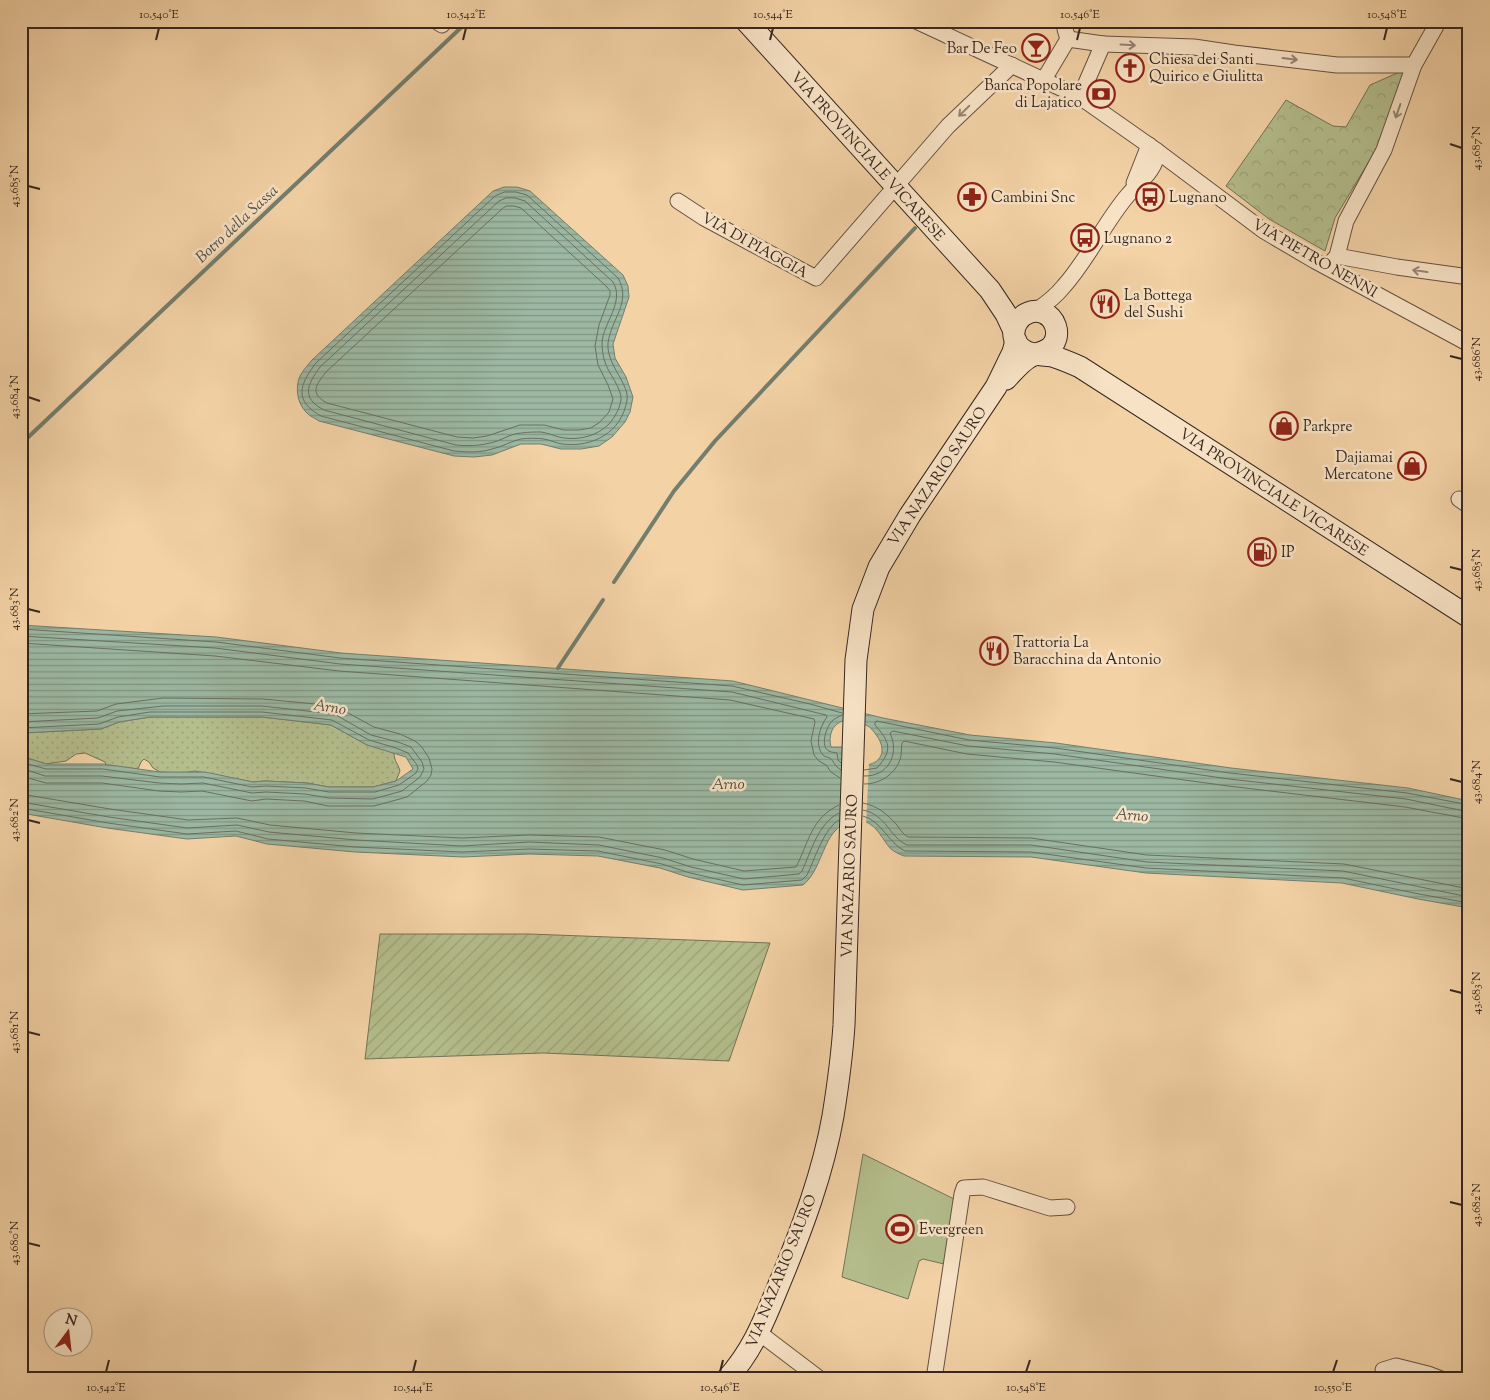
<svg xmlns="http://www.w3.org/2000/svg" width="1490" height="1400" font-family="'Sorts Mill Goudy',serif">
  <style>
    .grass { fill: url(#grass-dots); stroke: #757256 }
    .forest { fill: url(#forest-crowns); stroke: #757256 }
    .garden { fill: url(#garden-furrows); stroke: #757256 }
    .pitch { fill: #b4bd8c; stroke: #757256 }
    .water { fill: url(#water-rules); stroke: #737e6e; fill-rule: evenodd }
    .pier { fill: #f3d2a6 }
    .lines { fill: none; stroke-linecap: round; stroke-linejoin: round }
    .shore { stroke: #697061; stroke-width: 1 }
    .stream { stroke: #737e6e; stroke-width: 4 }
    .street-casing { stroke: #655241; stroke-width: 17 }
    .secondary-casing { stroke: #36271f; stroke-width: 23 }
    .street { stroke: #f7e2c5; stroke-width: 15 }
    .secondary { stroke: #f7e2c5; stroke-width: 21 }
    .oneway { stroke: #968472 }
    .ticks { fill: none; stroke: #36271f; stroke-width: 2 }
    .labels { text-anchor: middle; stroke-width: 5; stroke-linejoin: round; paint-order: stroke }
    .poi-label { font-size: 15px; fill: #36271f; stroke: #f7e2c5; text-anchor: start }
    .street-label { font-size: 15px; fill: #36271f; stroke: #f7e2c5 }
    .water-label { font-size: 16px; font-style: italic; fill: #504b40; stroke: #f7e2c5 }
    .neatline { fill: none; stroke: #36271f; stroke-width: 2 }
    .ticks-label { font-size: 12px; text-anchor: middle; fill: #36271f }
  </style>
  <defs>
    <pattern id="grass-dots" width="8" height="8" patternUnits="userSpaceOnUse" patternTransform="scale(1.25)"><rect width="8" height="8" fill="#b4bd8c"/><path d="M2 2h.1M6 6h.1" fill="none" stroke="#9ba278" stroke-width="1.8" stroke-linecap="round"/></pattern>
    <pattern id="forest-crowns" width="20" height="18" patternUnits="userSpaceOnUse" patternTransform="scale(1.25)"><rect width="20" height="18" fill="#b4bd8c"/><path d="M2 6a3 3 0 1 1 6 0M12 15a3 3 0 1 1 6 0" fill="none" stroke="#9ba278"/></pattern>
    <pattern id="garden-furrows" width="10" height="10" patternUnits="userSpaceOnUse" patternTransform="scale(1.25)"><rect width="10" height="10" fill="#b4bd8c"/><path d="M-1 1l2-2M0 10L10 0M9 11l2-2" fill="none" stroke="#9ba278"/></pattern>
    <pattern id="water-rules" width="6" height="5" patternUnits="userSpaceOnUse" patternTransform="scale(1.25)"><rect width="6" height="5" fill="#9cb8a3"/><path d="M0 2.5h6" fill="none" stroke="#809684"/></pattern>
  </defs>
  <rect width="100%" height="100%" fill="#f3d2a6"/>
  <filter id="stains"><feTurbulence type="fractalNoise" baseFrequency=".004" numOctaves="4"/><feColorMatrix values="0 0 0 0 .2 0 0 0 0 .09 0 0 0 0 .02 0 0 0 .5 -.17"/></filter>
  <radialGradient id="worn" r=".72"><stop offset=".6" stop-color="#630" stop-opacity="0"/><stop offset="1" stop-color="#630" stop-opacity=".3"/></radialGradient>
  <!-- grass -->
  <path class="grass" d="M150,717H262L324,724L331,725L367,745L394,752C394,762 398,763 400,771L396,781L373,787H329L307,783L265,781L253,782L195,771L181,773L160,772L153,768L149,762L144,759L141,762L138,769L106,765L105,762L85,753L76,754L66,761L46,764L21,756V733L101,729L119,722Z"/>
  <!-- forest -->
  <polygon class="forest" points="1402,71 1405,74 1377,148 1335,218 1325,251 1269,219 1226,186 1286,100 1333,126 1346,127 1370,85"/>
  <!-- garden -->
  <polygon class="garden" points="380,934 529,934 770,943 729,1061 543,1053 365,1059"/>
  <!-- pitch -->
  <polygon class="pitch" points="863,1154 954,1199 944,1264 923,1259 919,1261 908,1299 842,1277"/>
  <!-- water -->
  <g class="water">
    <path d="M504,187H517L530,191L623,275L628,286L629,297L613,344L615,358L626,377L633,397L630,412L625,422L612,437L599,446L581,449H561L541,444H521L492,455L474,457L454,456L319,421C315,418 309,416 306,412C297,403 295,387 300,376C303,370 308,365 312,360L493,191Z"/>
    <path d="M21,625L216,637L341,653L733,681L883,718L970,735L1056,743L1231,768L1408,788L1469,801V908L1418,899L1342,883L1146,873L1031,857L904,856C899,854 894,852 890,848C883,840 877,826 866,822C864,822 861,822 858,822C822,820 826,867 803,885L743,890L688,877L660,868L598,856L529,854L463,857L355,852L267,844L236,836L187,839L107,828L21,813V756L46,764H103L160,772H205L253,782L265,781L307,783L329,787H373L396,781L413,769L406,757L367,745L331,725L262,717H150L119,722L101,729L21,733ZM843,721C851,721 859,722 866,725C871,727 874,732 877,736C886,749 883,762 867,765L843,747H831C828,736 832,724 843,721Z"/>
  </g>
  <!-- pier -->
  <polygon class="pier" points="852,760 869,762 866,826 858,823"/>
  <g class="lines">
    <!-- shore -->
    <g class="shore">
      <path d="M505,192H516L527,195L618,278C632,302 611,319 608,343C606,364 630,385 627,400C622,432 593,448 562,444C556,443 550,440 544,439C537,438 527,438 521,439C511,441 502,447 492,449C480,453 467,452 454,451L321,416C294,401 299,385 316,363L495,196Z"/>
      <path d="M515,198L525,201L613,282C625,302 603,323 602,343C602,349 603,357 605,362C608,373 622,388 621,400C619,410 615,417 609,424C597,436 580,440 564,438C556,437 549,433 541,432C535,432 528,432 522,433C511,433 501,441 490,443C478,446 467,446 456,445L324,410C301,398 307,385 320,367L499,201L506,198Z"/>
      <path d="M507,206H514L521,208L607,287L610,291V295L599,325L595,346L598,365L608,385L613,399L609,412L600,422L591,428L579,430H564L544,425H520L487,436L473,438L457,437L327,403C309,393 316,385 326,372L503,208Z"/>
      <polyline points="21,629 216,642 340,658 732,686 810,704 842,713"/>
      <path d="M21,636L215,648L340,664L732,692L826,715L827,717C820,726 814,745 823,755C825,757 828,757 830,758C834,761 834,766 841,770"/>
      <polyline points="21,643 215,656 339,671 730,700 814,719 815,722 811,741 814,755 819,761 826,765 831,772 840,778"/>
      <polyline points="21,714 97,711 116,704 163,698 263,699 326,705 339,708 374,727 400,734 415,741 421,746 429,758 432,769 431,775 427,781 407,797 374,806 328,806 304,801 266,799 252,801 202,791 181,792 159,791 102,783 46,783 21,776"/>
      <polyline points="21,722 98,718 117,711 163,706 262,706 325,713 336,715 371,735 398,742 411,747 422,762 424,769 420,777 402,791 373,799 329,798 305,794 266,792 252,793 203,783 181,784 159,783 102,776 45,776 21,768"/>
      <polyline points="21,728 99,724 118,717 150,712 262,712 332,720 369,740 396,748 408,753 417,765 418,769 416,773 399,785 375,792 329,792 306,788 266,786 252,787 204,777 160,777 103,769 46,769 21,762"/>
      <path d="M841,763L838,760L837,753C835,752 832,753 829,751C820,747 826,727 832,721C835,718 839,717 842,715"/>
      <path d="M864,770L877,768C893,750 890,742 875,725V722L877,721L969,740L1055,748L1230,773L1407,793L1469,805"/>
      <path d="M864,776C888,777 900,754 890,733L893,731L968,746L1055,754L1229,779L1406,799L1469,812"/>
      <path d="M864,784C880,784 894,775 900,760C902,754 901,748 902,743L904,741L967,754L1054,762L1228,786L1405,807L1469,819"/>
      <path d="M21,794L110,809L188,820L237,818L270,825L356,833L462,838L529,835L599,837L665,850L693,859L744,871L796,867C809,842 811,818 839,805"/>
      <path d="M21,802L109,817L187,828L237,825L269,832L356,840L462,846L529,842L599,845L663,858L691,867L744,879L799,874L802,871C811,852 818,823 839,813"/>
      <path d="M863,803C878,806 887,814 897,825C900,830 903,834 908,837L1031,838L1147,855L1344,864L1469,889"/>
      <path d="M21,808L108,823L187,834L236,831L268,839L355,847L462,852L529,849L598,851L662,864L690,873L743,885L802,880L807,875C814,861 824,828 839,820"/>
      <path d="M863,810C887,815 889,837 907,845H1031L1147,862L1343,871L1469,897"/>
      <path d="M863,816C882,821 888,843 905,851L1031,852L1146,868L1343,878L1419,894L1469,903"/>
    </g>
    <!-- stream -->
    <g class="stream">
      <polyline points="21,444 468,21"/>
      <polyline points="614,582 674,491 715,441 915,228"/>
      <polyline points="558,668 603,600"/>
    </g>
    <defs>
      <g id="street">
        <polyline points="436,21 442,25"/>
        <polyline points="916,21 1080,97 1157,151 1264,231 1315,261 1469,344"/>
        <polyline points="1068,39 1103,44"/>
        <polyline points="1043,81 1068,39 1065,29 1068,21"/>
        <polyline points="1080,97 1103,44 1194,47 1234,53 1337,65 1414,65"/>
        <polyline points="1134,183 1149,145"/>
        <polyline points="678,201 704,218 816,278 948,126 1012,65"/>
        <polyline points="1337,256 1397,267 1469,277"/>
        <polyline points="1327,267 1337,256 1346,221 1384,150 1414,65 1436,26"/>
        <path d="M1035,311C1046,304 1056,296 1064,286C1089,258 1104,223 1128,195C1139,182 1157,170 1157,151"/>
        <polyline points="1459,499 1469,506"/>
        <polyline points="766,1338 820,1379"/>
        <polyline points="1383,1370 1396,1366 1428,1374 1441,1379"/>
        <polyline points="934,1379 962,1194 964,1188 983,1187 1050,1208 1067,1207"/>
      </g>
      <g id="secondary">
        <polyline points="746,21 990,290 1006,314 1014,331"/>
        <path d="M1006,379C1013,372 1020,363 1028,358C1037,352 1049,353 1054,343C1060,332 1055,318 1044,313C1022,304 1002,334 1022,349C1030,356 1042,354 1052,356C1062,359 1071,363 1080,367L1469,617"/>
        <path d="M727,1379C754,1349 765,1318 780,1282C802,1229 823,1173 833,1116C838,1085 842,1055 844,1025L856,660L863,609L879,567L910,515L996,387L1013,352L1016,341"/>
      </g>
    </defs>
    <!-- street casing -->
    <use href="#street" class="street-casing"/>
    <!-- secondary casing -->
    <use href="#secondary" class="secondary-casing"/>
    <!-- street -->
    <use href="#street" class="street"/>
    <!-- secondary -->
    <use href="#secondary" class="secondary"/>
  </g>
  <!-- one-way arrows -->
  <defs><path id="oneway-shaft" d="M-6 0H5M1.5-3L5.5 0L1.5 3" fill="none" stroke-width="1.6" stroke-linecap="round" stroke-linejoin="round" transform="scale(1.25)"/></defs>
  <g class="oneway">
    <use href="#oneway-shaft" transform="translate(1128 45) rotate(3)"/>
    <use href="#oneway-shaft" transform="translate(1290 59) rotate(7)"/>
    <use href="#oneway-shaft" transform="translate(964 111) rotate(135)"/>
    <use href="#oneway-shaft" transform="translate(1398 111) rotate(109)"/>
    <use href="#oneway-shaft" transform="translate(1420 271) rotate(-172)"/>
  </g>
  <!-- ticks -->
  <path class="ticks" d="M156,40L159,28M463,40L466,28M770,40L773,28M1077,40L1080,28M1384,40L1387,28M1450,144L1462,148M28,186L40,189M1450,356L1462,359M28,397L40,401M1450,567L1462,570M28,609L40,612M1450,779L1462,782M28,820L40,823M1450,990L1462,993M28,1032L40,1035M1450,1202L1462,1205M28,1243L40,1246M106,1372L109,1360M413,1372L416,1360M720,1372L723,1360M1026,1372L1030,1360M1333,1372L1337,1360"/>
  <!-- icons -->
  <defs>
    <symbol id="bar-ring" viewBox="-11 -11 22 22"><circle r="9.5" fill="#f7e2c5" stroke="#8f2418" stroke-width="1.5"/><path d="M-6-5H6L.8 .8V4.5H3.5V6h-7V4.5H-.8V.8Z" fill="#8f2418"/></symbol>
    <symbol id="church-ring" viewBox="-11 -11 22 22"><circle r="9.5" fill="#f7e2c5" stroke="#8f2418" stroke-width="1.5"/><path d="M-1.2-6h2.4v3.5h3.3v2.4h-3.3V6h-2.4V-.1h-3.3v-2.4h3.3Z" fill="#8f2418"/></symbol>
    <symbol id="bank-ring" viewBox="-11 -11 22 22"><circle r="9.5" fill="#f7e2c5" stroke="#8f2418" stroke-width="1.5"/><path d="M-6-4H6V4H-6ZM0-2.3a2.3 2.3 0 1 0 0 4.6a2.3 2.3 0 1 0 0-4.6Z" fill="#8f2418"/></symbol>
    <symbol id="pharmacy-ring" viewBox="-11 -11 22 22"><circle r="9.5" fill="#f7e2c5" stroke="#8f2418" stroke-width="1.5"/><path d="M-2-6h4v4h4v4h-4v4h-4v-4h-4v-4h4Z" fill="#8f2418"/></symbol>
    <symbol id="bus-ring" viewBox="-11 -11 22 22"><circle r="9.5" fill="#f7e2c5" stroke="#8f2418" stroke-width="1.5"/><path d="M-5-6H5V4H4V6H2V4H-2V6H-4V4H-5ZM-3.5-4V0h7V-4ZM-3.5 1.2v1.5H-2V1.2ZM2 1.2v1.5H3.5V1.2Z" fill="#8f2418"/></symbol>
    <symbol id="restaurant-ring" viewBox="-11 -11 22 22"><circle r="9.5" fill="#f7e2c5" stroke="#8f2418" stroke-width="1.5"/><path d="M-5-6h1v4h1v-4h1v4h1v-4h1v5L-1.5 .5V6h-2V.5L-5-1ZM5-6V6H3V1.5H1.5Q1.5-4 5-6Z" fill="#8f2418"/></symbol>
    <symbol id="shop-ring" viewBox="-11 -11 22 22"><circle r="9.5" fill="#f7e2c5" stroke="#8f2418" stroke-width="1.5"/><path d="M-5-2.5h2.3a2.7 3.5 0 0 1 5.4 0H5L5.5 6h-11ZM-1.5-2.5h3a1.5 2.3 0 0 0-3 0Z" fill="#8f2418"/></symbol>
    <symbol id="fuel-ring" viewBox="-11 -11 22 22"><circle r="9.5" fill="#f7e2c5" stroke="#8f2418" stroke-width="1.5"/><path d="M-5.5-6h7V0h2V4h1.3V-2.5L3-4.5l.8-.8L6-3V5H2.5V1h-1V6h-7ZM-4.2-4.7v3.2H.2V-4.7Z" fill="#8f2418"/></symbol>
    <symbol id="stadium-ring" viewBox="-11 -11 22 22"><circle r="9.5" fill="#f7e2c5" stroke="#8f2418" stroke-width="1.5"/><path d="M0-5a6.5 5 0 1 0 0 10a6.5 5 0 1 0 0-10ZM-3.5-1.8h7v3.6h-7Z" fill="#8f2418"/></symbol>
  </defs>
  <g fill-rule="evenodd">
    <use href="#bar-ring" x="1020" y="32" width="32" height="32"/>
    <use href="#church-ring" x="1114" y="52" width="32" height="32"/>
    <use href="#bank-ring" x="1085" y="78" width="32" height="32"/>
    <use href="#pharmacy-ring" x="956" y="181" width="32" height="32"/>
    <use href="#bus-ring" x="1134" y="181" width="32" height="32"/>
    <use href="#bus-ring" x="1069" y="222" width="32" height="32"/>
    <use href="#restaurant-ring" x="1089" y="288" width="32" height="32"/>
    <use href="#shop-ring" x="1268" y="410" width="32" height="32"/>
    <use href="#shop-ring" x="1396" y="450" width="32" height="32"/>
    <use href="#fuel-ring" x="1246" y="536" width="32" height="32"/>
    <use href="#restaurant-ring" x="978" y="635" width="32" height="32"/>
    <use href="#stadium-ring" x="884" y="1213" width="32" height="32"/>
  </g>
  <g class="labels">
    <!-- poi labels -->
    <g class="poi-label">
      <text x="1017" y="53" text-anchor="end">Bar De Feo</text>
      <text x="1149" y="64">Chiesa dei Santi<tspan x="1149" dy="17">Quirico e Giulitta</tspan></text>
      <text x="1082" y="90" text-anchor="end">Banca Popolare<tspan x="1082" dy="17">di Lajatico</tspan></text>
      <text x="991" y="202">Cambini Snc</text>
      <text x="1169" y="202">Lugnano</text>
      <text x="1104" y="243">Lugnano 2</text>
      <text x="1124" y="300">La Bottega<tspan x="1124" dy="17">del Sushi</tspan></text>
      <text x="1303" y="431">Parkpre</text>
      <text x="1393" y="462" text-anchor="end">Dajiamai<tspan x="1393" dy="17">Mercatone</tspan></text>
      <text x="1281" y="557">IP</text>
      <text x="1013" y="647">Trattoria La<tspan x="1013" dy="17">Baracchina da Antonio</tspan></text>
      <text x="919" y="1234">Evergreen</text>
    </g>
    <!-- street labels -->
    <g class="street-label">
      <text transform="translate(868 156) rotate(48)" y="5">VIA PROVINCIALE VICARESE</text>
      <text transform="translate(755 245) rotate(29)" y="5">VIA DI PIAGGIA</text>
      <text transform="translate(1315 258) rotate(30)" y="5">VIA PIETRO NENNI</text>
      <text transform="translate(937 476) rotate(-56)" y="5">VIA NAZARIO SAURO</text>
      <text transform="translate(1274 492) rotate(33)" y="5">VIA PROVINCIALE VICARESE</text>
      <text transform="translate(849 876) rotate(-88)" y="5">VIA NAZARIO SAURO</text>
      <text transform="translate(781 1271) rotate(-68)" y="5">VIA NAZARIO SAURO</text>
    </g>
    <!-- water labels -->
    <g class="water-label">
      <text transform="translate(236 223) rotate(-43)" y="6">Botro della Sassa</text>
      <text transform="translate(330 706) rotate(9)" y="6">Arno</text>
      <text x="728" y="789">Arno</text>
      <text transform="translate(1132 814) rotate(5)" y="6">Arno</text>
    </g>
  </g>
  <!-- margin -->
  <rect width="1490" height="1400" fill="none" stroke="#f3d2a6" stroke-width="55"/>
  <!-- north arrow -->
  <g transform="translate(68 1332) rotate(15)"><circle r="24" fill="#f7e2c5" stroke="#aa9783"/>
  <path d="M0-4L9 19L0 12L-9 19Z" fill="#8f2418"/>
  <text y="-8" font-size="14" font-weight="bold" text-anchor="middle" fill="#36271f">N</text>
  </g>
  <rect x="28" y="28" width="1434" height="1344" class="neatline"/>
  <g class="ticks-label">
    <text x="159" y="18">10.540°E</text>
    <text x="466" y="18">10.542°E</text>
    <text x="773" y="18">10.544°E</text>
    <text x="1080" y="18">10.546°E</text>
    <text x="1387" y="18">10.548°E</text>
    <text transform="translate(1476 148) rotate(-90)" y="4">43.687°N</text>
    <text transform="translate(14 186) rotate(-90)" y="4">43.685°N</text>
    <text transform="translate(1476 359) rotate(-90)" y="4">43.686°N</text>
    <text transform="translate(14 397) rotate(-90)" y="4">43.684°N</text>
    <text transform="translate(1476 570) rotate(-90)" y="4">43.685°N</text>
    <text transform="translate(14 609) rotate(-90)" y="4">43.683°N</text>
    <text transform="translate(1476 782) rotate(-90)" y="4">43.684°N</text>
    <text transform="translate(14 820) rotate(-90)" y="4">43.682°N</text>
    <text transform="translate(1476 993) rotate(-90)" y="4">43.683°N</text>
    <text transform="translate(14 1032) rotate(-90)" y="4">43.681°N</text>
    <text transform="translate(1476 1205) rotate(-90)" y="4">43.682°N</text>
    <text transform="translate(14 1243) rotate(-90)" y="4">43.680°N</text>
    <text x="106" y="1391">10.542°E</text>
    <text x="413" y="1391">10.544°E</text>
    <text x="720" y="1391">10.546°E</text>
    <text x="1026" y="1391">10.548°E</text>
    <text x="1333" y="1391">10.550°E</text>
  </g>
  <rect width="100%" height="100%" filter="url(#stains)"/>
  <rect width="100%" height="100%" fill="url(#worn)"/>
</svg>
